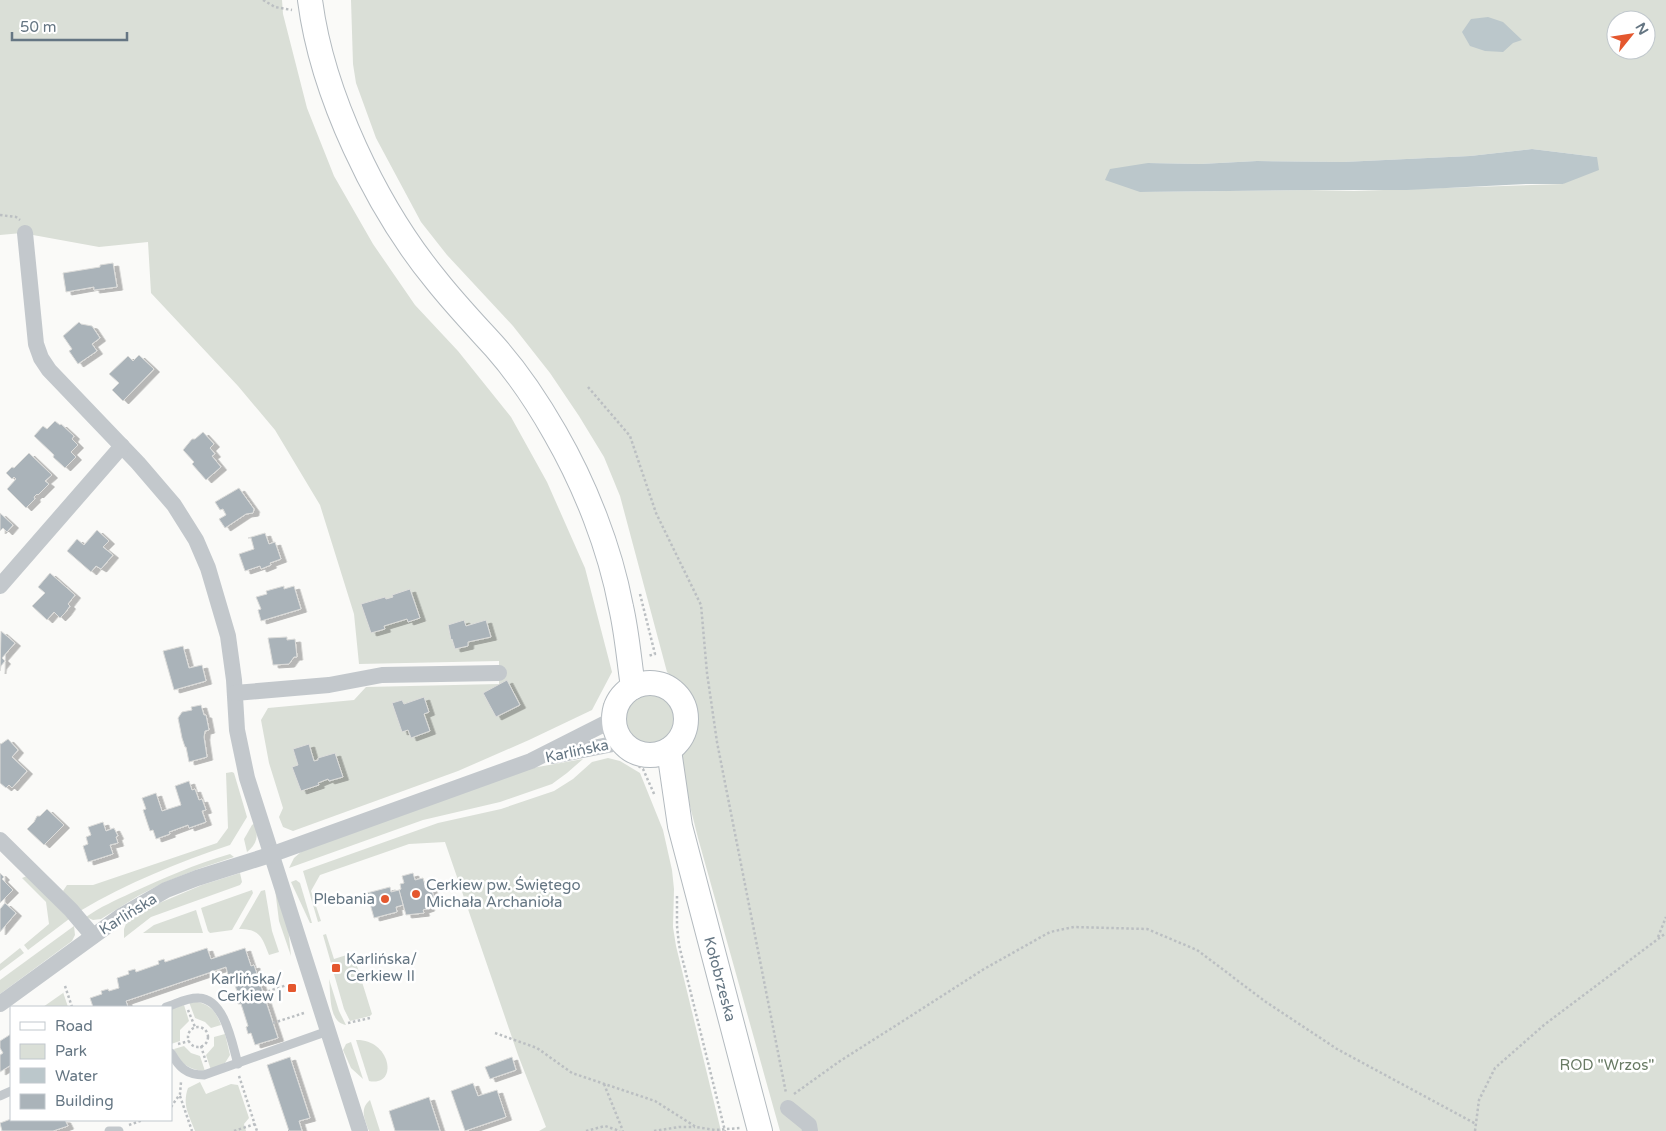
<svg xmlns="http://www.w3.org/2000/svg" width="1666" height="1131" font-family="'Varela Round',sans-serif">
  <style>
    .green { fill: #dadfd7; fill-rule: evenodd }
    .water { fill: #bbc7cb }
    .building { fill: #aab3b9; stroke: #dcdcda; filter: url(#shadow) }
    .lines { fill: none; stroke-linecap: round; stroke-linejoin: round }
    .secondary-casing { stroke: #b3babf; stroke-width: 26 }
    .path { stroke: #bbbfc2; stroke-width: 2.5; stroke-dasharray: 2.5 2.5; stroke-linecap: butt }
    .lane { stroke: #c3c8cc; stroke-width: 9 }
    .street { stroke: #c3c8cc; stroke-width: 16 }
    .secondary { stroke: #fff; stroke-width: 24 }
    .poi-dot { fill: #e4572e; stroke: #fff; stroke-width: 2 }
    .labels { text-anchor: middle; stroke-width: 5; stroke-linejoin: round; paint-order: stroke }
    .street-label { font-size: 15px; fill: #657683; stroke: #fff }
    .poi-label { font-size: 15px; fill: #657683; stroke: #fff; text-anchor: start }
    .park-label { font-size: 15px; fill: #687a64; stroke: #fff }
  </style>
  <defs>
    <filter id="shadow"><feDropShadow dx="5.5" dy="3" stdDeviation="0" flood-color="#0004"/></filter>
  </defs>
  <rect width="100%" height="100%" fill="#fafaf8"/>
  <!-- green -->
  <g class="green">
    <polygon points="0,0 282,0 283,14 307,108 334,176 373,244 415,305 458,351 511,417 547,482 585,568 612,672 592,710 529,740 458,771 293,831 283,827 279,817 283,808 269,763 261,720 268,708 354,700 366,687 499,684 499,661 359,664 354,614 320,505 275,430 238,386 151,293 148,242 99,247 22,233 0,235"/>
    <path d="M351,0H1666V1131H780L698,838L678,758C707,721 698,702 667,672L620,496L604,457L579,416L550,373L513,326L447,255L421,222L376,138L356,83L353,64ZM1616,20H1646V50H1616ZM1532,149L1597,157L1563,184L1354,191L1309,190L1140,192L1148,163L1200,164L1257,161L1343,162L1470,156Z"/>
    <circle cx="650" cy="719" r="25"/>
    <polygon points="608,758 620,761 640,773 663,830 672,870 674,889 673,927 676,946 721,1131 539,1131 546,1127 518,1055 445,842 409,844 320,875 311,891 321,921 318,922 303,871 438,823 501,809 554,791 573,779 592,762"/>
    <polygon points="583,759 567,773 552,784 500,802 423,820 289,868 294,858 302,851 532,768"/>
    <path d="M232,772L234,773L247,817L230,845C179,862 127,883 80,911L63,891L67,885H93L217,843L228,828L226,773Z"/>
    <path d="M255,823C258,835 258,843 247,852L244,839L252,825Z"/>
    <path d="M230,854L234,857L198,869L163,883L138,896L101,919L93,920L86,917C100,907 116,900 131,893C164,878 195,864 230,854Z"/>
    <polygon points="240,873 242,882 240,885 151,917 124,938 124,929 127,921 157,904 202,885"/>
    <polygon points="27,876 69,919 28,950 24,945 49,924 46,902 22,878"/>
    <polygon points="296,880 300,883 312,923 310,923 291,882"/>
    <polygon points="275,889 288,927 291,956 279,921"/>
    <polygon points="252,890 253,893 232,930 210,933 208,931 201,908"/>
    <path d="M265,890L272,931L279,952L269,955C262,937 260,929 239,929L261,891Z"/>
    <polygon points="196,910 203,933 143,933 154,925"/>
    <polygon points="74,926 75,935 72,941 0,994 0,980"/>
    <polygon points="326,934 334,959 353,953 372,1014 370,1016 350,1021 344,1009 334,974 340,972 336,962 331,963 323,935"/>
    <polygon points="20,948 24,953 0,971 0,964"/>
    <path d="M329,979L339,1011L346,1025C328,1022 331,994 329,979Z"/>
    <polygon points="63,992 68,1007 43,1007 63,993"/>
    <path d="M194,1001C210,1005 215,1009 221,1025L211,1028L205,1022L195,1018L189,1002Z"/>
    <polygon points="184,1005 189,1021 180,1030 180,1041 171,1044 171,1009"/>
    <polygon points="225,1034 230,1055 225,1063 211,1070 206,1055 214,1046 214,1037"/>
    <path d="M356,1040C391,1039 399,1087 369,1081Z"/>
    <polygon points="351,1042 363,1079 351,1068 343,1050 346,1044"/>
    <path d="M184,1046L191,1053L200,1056L205,1071C190,1070 179,1064 174,1049Z"/>
    <path d="M200,1082L206,1094L231,1084L238,1085L249,1118L244,1124L246,1131H195C189,1115 182,1105 188,1088Z"/>
    <path d="M370,1100L380,1131H369C365,1120 359,1109 370,1100Z"/>
  </g>
  <!-- water -->
  <g class="water">
    <polygon points="1488,17 1503,22 1522,40 1513,43 1503,52 1485,51 1470,46 1462,32 1471,19"/>
    <polygon points="1532,149 1597,157 1599,170 1563,184 1526,184 1407,190 1309,190 1140,192 1105,180 1110,169 1148,163 1200,164 1257,161 1343,162 1470,156"/>
  </g>
  <!-- building -->
  <g class="building">
    <polygon points="113,263 117,287 94,290 94,287 66,292 63,273 100,267 100,265"/>
    <polygon points="79,322 81,324 92,326 100,338 92,344 97,351 78,364 69,351 72,349 63,336"/>
    <polygon points="139,355 154,369 123,401 112,390 119,383 109,374 128,356 133,361"/>
    <polygon points="55,421 60,425 61,424 74,436 72,439 78,445 71,452 76,457 65,468 53,457 54,455 34,436 43,426 47,429"/>
    <polygon points="203,432 214,444 210,448 215,454 212,456 221,467 206,480 192,464 194,462 183,450 192,439 195,439"/>
    <polygon points="29,453 52,475 45,481 49,484 38,495 37,494 34,497 35,499 26,508 7,489 16,479 14,477 12,479 6,473 12,467 14,468"/>
    <polygon points="239,488 254,509 253,513 246,514 225,528 219,519 226,515 223,509 220,510 215,502"/>
    <polygon points="0,513 13,525 7,532 3,528 0,531"/>
    <polygon points="97,530 109,541 103,547 113,555 101,569 96,566 91,572 67,551 77,539 84,545"/>
    <polygon points="265,533 269,544 275,542 281,559 270,563 271,565 261,569 260,566 245,571 239,554 254,549 251,538 248,538"/>
    <polygon points="50,573 75,595 68,604 70,606 65,613 60,618 54,612 47,620 32,606 45,593 38,587"/>
    <polygon points="284,586 284,589 294,586 301,609 261,621 258,610 261,609 256,597 267,594 266,591"/>
    <polygon points="410,589 420,618 408,622 407,619 384,626 385,629 371,633 361,604 385,597 386,599 393,597 392,595"/>
    <polygon points="464,620 466,626 486,620 491,637 468,642 468,646 455,649 452,639 451,640 448,625"/>
    <polygon points="1,631 15,643 2,658 5,661 1,666 0,671"/>
    <polygon points="287,637 287,640 295,639 297,657 294,657 289,664 273,665 268,638"/>
    <polygon points="183,646 189,668 202,665 206,681 174,690 163,651"/>
    <polygon points="507,680 520,705 496,717 483,693"/>
    <polygon points="424,697 429,712 424,714 430,731 411,738 408,730 402,732 392,703 402,700 404,704"/>
    <polygon points="201,705 204,715 206,715 209,730 205,731 204,737 207,757 189,762 186,747 185,747 182,738 178,718 182,712 192,710 191,707"/>
    <polygon points="8,739 18,750 12,757 27,771 12,788 9,785 6,788 0,783 0,743 1,744"/>
    <polygon points="309,744 314,761 318,760 318,758 335,753 343,777 329,781 328,779 318,783 319,785 301,791 292,767 298,765 293,749"/>
    <polygon points="189,781 192,790 195,789 199,800 202,799 206,810 202,811 206,822 189,828 188,825 169,832 170,834 156,839 153,830 150,831 143,810 146,809 142,798 156,793 162,811 181,805 175,786"/>
    <polygon points="47,809 64,825 44,845 27,829 34,822 37,816 40,816"/>
    <polygon points="103,822 106,831 114,828 118,836 116,837 118,843 110,845 113,854 88,862 83,846 88,844 86,837 91,835 88,827"/>
    <polygon points="0,873 4,877 2,879 13,890 0,903"/>
    <polygon points="413,873 415,880 423,878 425,885 430,884 434,898 427,900 429,908 423,910 424,913 406,915 399,890 401,889 400,884 404,883 402,876"/>
    <polygon points="390,887 391,892 399,890 403,905 396,907 397,912 374,918 367,893"/>
    <polygon points="5,903 16,913 0,932 0,909"/>
    <polygon points="207,948 211,959 245,948 251,966 254,965 278,1038 255,1045 251,1033 248,1034 246,1027 248,1026 241,1004 238,1004 236,998 239,997 231,974 228,975 226,967 126,1001 128,1007 93,1007 90,998 102,994 101,991 108,989 109,991 119,988 117,978 129,974 128,971 135,969 136,972 159,964 158,961 164,959 165,962"/>
    <polygon points="11,1034 11,1065 0,1072 0,1055 3,1053 0,1048 0,1041"/>
    <polygon points="290,1057 310,1118 299,1121 302,1131 289,1131 267,1065"/>
    <polygon points="512,1057 516,1070 490,1079 485,1067"/>
    <polygon points="473,1083 478,1096 497,1090 506,1117 465,1131 451,1091"/>
    <polygon points="429,1097 440,1131 395,1131 389,1111"/>
    <polygon points="11,1119 65,1120 68,1126 53,1131 2,1131 0,1123"/>
  </g>
  <g class="lines">
    <defs>
      <g id="secondary">
        <path d="M310,0C322,94 376,207 436,280C455,304 475,325 495,347C518,373 538,403 555,433C585,485 610,548 621,607C627,633 629,660 633,687"/>
        <circle cx="650" cy="719" r="36"/>
        <polyline points="669,750 680,826 760,1131"/>
      </g>
    </defs>
    <!-- secondary casing -->
    <use href="#secondary" class="secondary-casing"/>
    <!-- path -->
    <g class="path">
      <polyline points="263,0 275,7 292,10"/>
      <polyline points="0,215 16,217 20,220"/>
      <polyline points="588,387 630,436 656,513 701,605 707,673 717,742 786,1093"/>
      <polyline points="640,594 655,654 648,656"/>
      <polyline points="604,705 614,689"/>
      <polyline points="626,758 643,769 655,796"/>
      <polyline points="677,896 677,926 679,945 725,1131"/>
      <polyline points="1658,937 1666,917"/>
      <polyline points="65,986 72,1007"/>
      <polyline points="263,993 293,983"/>
      <polyline points="188,1010 195,1027"/>
      <polyline points="273,1023 304,1013"/>
      <polyline points="348,1023 370,1018"/>
      <circle cx="198" cy="1037" r="10"/>
      <polyline points="495,1033 537,1048 572,1073 655,1101 696,1127 715,1130 740,1128"/>
      <polyline points="178,1044 189,1041"/>
      <polyline points="201,1046 206,1062"/>
      <polyline points="239,1076 257,1131"/>
      <polyline points="604,1084 623,1131"/>
      <polyline points="794,1094 840,1061 903,1021 984,969 1050,932 1074,927 1147,929 1197,950 1266,1002 1337,1049 1476,1124"/>
      <polyline points="180,1096 192,1131"/>
      <polyline points="171,1107 180,1094 181,1082"/>
      <polyline points="129,1125 143,1120"/>
      <polyline points="234,1131 255,1124"/>
      <polyline points="288,1131 289,1131"/>
      <polyline points="586,1131 605,1126 620,1131"/>
      <polyline points="654,1131 679,1127 695,1127"/>
      <polyline points="1475,1131 1479,1100 1495,1068 1544,1025 1666,933"/>
    </g>
    <!-- lane -->
    <g class="lane">
      <path d="M166,1007C176,1004 188,997 199,998C225,999 232,1044 238,1064"/>
      <path d="M171,1053C179,1067 186,1075 204,1075L328,1031"/>
      <polyline points="0,1096 11,1091"/>
      <polyline points="109,1131 119,1131"/>
    </g>
    <!-- street -->
    <g class="street">
      <polyline points="25,233 36,344 41,358 49,370 138,463 174,505 196,540 208,568 228,636 234,680 237,730 247,778 360,1131"/>
      <polyline points="0,586 122,446"/>
      <polyline points="235,693 329,685 382,675 499,673"/>
      <polyline points="553,756 623,742"/>
      <polyline points="0,840 71,910 93,936"/>
      <polyline points="0,1004 121,916 166,890 197,878 273,854 531,761 614,719"/>
      <polyline points="788,1108 809,1125 810,1131"/>
    </g>
    <!-- secondary -->
    <use href="#secondary" class="secondary"/>
  </g>
  <!-- markers -->
  <g class="poi-dot">
    <circle cx="416" cy="894" r="5"/>
    <circle cx="385" cy="899" r="5"/>
    <rect x="331" y="963" width="10" height="10" rx="2.5"/>
    <rect x="287" y="983" width="10" height="10" rx="2.5"/>
  </g>
  <g class="labels">
    <!-- street labels -->
    <g class="street-label">
      <text transform="translate(577 751) rotate(-12)" y="5">Karlińska</text>
      <text transform="translate(128 914) rotate(-32)" y="5">Karlińska</text>
      <text transform="translate(720 979) rotate(75)" y="5">Kołobrzeska</text>
    </g>
    <!-- poi labels -->
    <g class="poi-label">
      <text x="426" y="890">Cerkiew pw. Świętego<tspan x="426" dy="17">Michała Archanioła</tspan></text>
      <text x="375" y="904" text-anchor="end">Plebania</text>
      <text x="346" y="964">Karlińska/<tspan x="346" dy="17">Cerkiew II</tspan></text>
      <text x="282" y="984" text-anchor="end">Karlińska/<tspan x="282" dy="17">Cerkiew I</tspan></text>
    </g>
    <!-- park labels -->
    <g class="park-label">
      <text x="1607" y="1070">ROD "Wrzos"</text>
    </g>
  </g>
  <!-- legend -->
  <rect x="10" y="1006" width="162" height="115" fill="#ffffff" stroke="#c1c8cd"/>
  <rect x="20" y="1022" width="25" height="8" fill="#ffffff" stroke="#c1c8cd"/>
  <text x="55" y="1031" font-size="15" fill="#657683">Road</text>
  <rect x="20" y="1044" width="25" height="15" fill="#dadfd7" stroke="#c1c8cd"/>
  <text x="55" y="1056" font-size="15" fill="#657683">Park</text>
  <rect x="20" y="1068" width="25" height="15" fill="#bbc7cb" stroke="#c1c8cd"/>
  <text x="55" y="1081" font-size="15" fill="#657683">Water</text>
  <rect x="20" y="1094" width="25" height="15" fill="#aab3b9" stroke="#c1c8cd"/>
  <text x="55" y="1106" font-size="15" fill="#657683">Building</text>
  <!-- north arrow -->
  <g transform="translate(1631 35) rotate(60)"><circle r="24" fill="#ffffff" stroke="#c1c8cd"/>
  <path d="M0-4L9 19L0 12L-9 19Z" fill="#e4572e"/>
  <text y="-8" font-size="14" font-weight="bold" text-anchor="middle" fill="#657683">N</text>
  </g>
  <!-- scale -->
  <path d="M12 32v8h115v-8" fill="none" stroke="#657683" stroke-width="2.5"/>
  <text x="20" y="32" font-size="15" fill="#657683" stroke="#ffffff" stroke-width="4" paint-order="stroke">50 m</text>
</svg>
